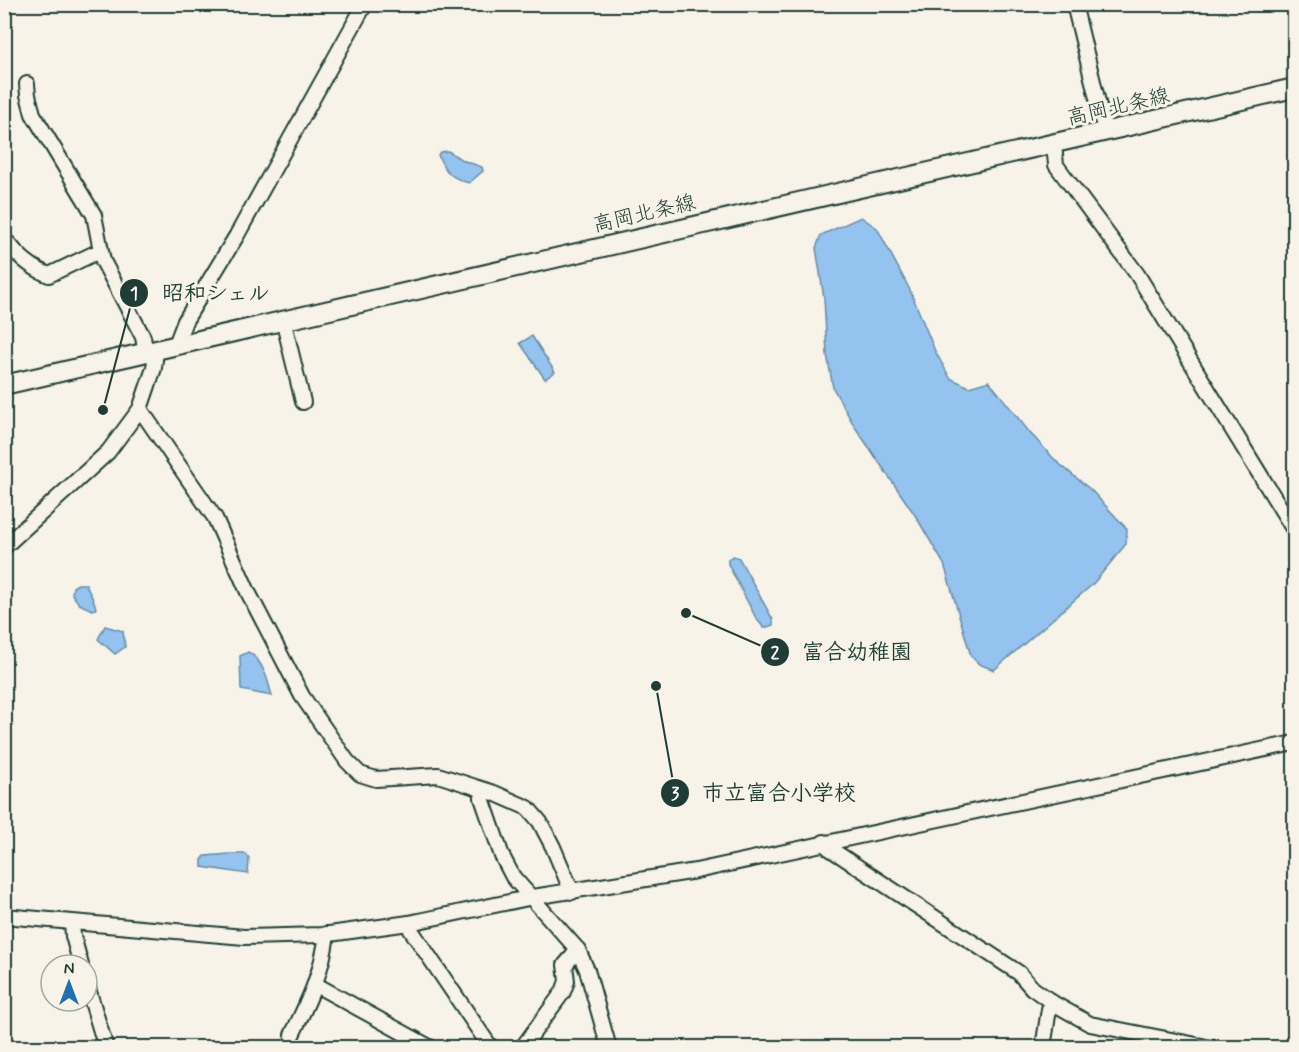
<svg xmlns="http://www.w3.org/2000/svg" width="1299" height="1052" font-family="Mynerve,'Klee One',sans-serif">
  <style>
    .water { fill: #95c3f0; stroke: #668da5; stroke-width: 1.5 }
    .lines { fill: none; stroke-linecap: round; stroke-linejoin: round }
    .street-casing { stroke: #1f3d34; stroke-width: 18 }
    .secondary-casing { stroke: #1f3d34; stroke-width: 22 }
    .street { stroke: #f7f3e8; stroke-width: 14 }
    .secondary { stroke: #f7f3e8; stroke-width: 18 }
    .labels { text-anchor: middle; stroke-width: 6; stroke-linejoin: round; paint-order: stroke }
    .street-label { font-size: 21px; fill: #1f3d34; stroke: #f7f3e8 }
    .leader { fill: none; stroke: #1f3d34; stroke-width: 2 }
    .callout-dot { fill: #1f3d34; stroke: #f7f3e8; stroke-width: 2 }
    .mark-label { font-size: 18px; text-anchor: middle; font-weight: bold; fill: #fff }
    .callout-label { font-size: 22px; text-anchor: middle; font-weight: bold; fill: #1f3d34; stroke: #f7f3e8; stroke-width: 6; stroke-linejoin: round; paint-order: stroke }
  </style>
  <rect width="100%" height="100%" fill="#f7f3e8"/>
  <filter id="ink" filterUnits="userSpaceOnUse"><feTurbulence type="fractalNoise" baseFrequency=".0167" numOctaves="2"/><feDisplacementMap in="SourceGraphic" scale="12" xChannelSelector="R" yChannelSelector="G"/><feConvolveMatrix kernelMatrix="1 2 1 2 8 2 1 2 1" color-interpolation-filters="sRGB"/></filter>
  <g filter="url(#ink)">
    <!-- water -->
    <g class="water">
      <path d="M448,151L462,160L482,167L483,171L469,183C451,178 445,172 438,155L440,152Z"/>
      <polygon points="861,217 877,228 910,290 935,351 950,378 969,387 989,381 1030,433 1056,461 1091,490 1127,529 1126,544 1093,584 994,670 979,664 971,656 944,564 915,515 855,427 833,388 827,354 824,298 816,248 821,235"/>
      <polygon points="532,336 555,372 545,379 520,343"/>
      <polygon points="733,556 739,558 773,620 773,625 764,628 756,618 728,564 728,559"/>
      <path d="M78,584H86C89,594 95,599 96,609L92,610L79,604L72,594L73,587Z"/>
      <polygon points="105,626 123,631 125,647 115,654 98,639"/>
      <path d="M248,652C263,660 268,680 272,696L241,690L240,656Z"/>
      <polygon points="230,854 246,854 249,858 248,874 202,867 202,860 205,856"/>
    </g>
    <g class="lines">
      <defs>
        <g id="street">
          <polyline points="1074,4 1105,131"/>
          <polyline points="27,84 28,95 33,114 94,215 103,261 143,337 146,354"/>
          <polyline points="1054,144 1056,165 1137,274 1294,530"/>
          <path d="M9,244C19,257 34,269 49,275L93,254L100,253"/>
          <polyline points="283,319 303,402"/>
          <polyline points="175,347 185,321 237,235 365,4"/>
          <polyline points="140,409 215,518 248,592 302,696 347,761 360,774 376,779 438,775 494,793 528,808 540,822 553,847 572,892"/>
          <polyline points="4,547 108,452 140,409 154,368 156,351"/>
          <polyline points="484,790 482,798 502,856 513,877 578,950 587,970 609,1048"/>
          <polyline points="824,842 829,848 1019,973 1032,988 1053,1003 1090,1024 1212,1048"/>
          <polyline points="4,916 244,937 322,935 409,923 533,897 696,871 1294,743"/>
          <polyline points="72,923 73,936 81,965"/>
          <polyline points="409,923 411,930 491,1048"/>
          <polyline points="87,985 106,1048"/>
          <polyline points="316,985 431,1048"/>
          <path d="M292,1035C309,1000 322,973 327,934"/>
          <polyline points="522,1048 563,992 567,981 565,965 578,950"/>
          <polyline points="1043,1048 1049,1009 1053,1003"/>
        </g>
        <polyline id="secondary" points="4,385 1294,88"/>
      </defs>
      <!-- street casing -->
      <use href="#street" class="street-casing"/>
      <!-- secondary casing -->
      <use href="#secondary" class="secondary-casing"/>
      <!-- street -->
      <use href="#street" class="street"/>
      <!-- secondary -->
      <use href="#secondary" class="secondary"/>
    </g>
  </g>
  <g class="labels">
    <!-- street labels -->
    <g class="street-label">
      <text transform="translate(1118 106) rotate(-13)" y="7">高岡北条線</text>
      <text transform="translate(644 213) rotate(-13)" y="7">高岡北条線</text>
    </g>
  </g>
  <!-- callouts -->
  <path class="leader" d="M103 410L134 293M686 613L775 652M656 686L675 793"/>
  <g class="callout-dot">
    <circle cx="103" cy="410" r="6"/>
    <circle cx="686" cy="613" r="6"/>
    <circle cx="656" cy="686" r="6"/>
    <circle cx="134" cy="293" r="15"/>
    <circle cx="775" cy="652" r="15"/>
    <circle cx="675" cy="793" r="15"/>
  </g>
  <g class="mark-label">
    <text x="134" y="299">1</text>
    <text x="775" y="658">2</text>
    <text x="675" y="799">3</text>
  </g>
  <g class="callout-label">
    <text x="216" y="300">昭和シェル</text>
    <text x="857" y="659">富合幼稚園</text>
    <text x="779" y="800">市立富合小学校</text>
  </g>
  <!-- margin -->
  <rect width="1299" height="1052" fill="none" stroke="#f7f3e8" stroke-width="24"/>
  <rect x="12" y="12" width="1275" height="1028" fill="none" stroke="#1f3d34" stroke-width="2" filter="url(#ink)"/>
  <!-- north arrow -->
  <g transform="translate(69 983)"><circle r="28" fill="#f7f3e8" stroke="#a1aaa0" stroke-width="1.5"/>
  <path d="M0-4.5L10 22L0 15L-10 22Z" fill="#1f6fb2"/>
  <text y="-9" font-size="16" font-weight="bold" text-anchor="middle" fill="#1f3d34">N</text>
  </g>
</svg>
